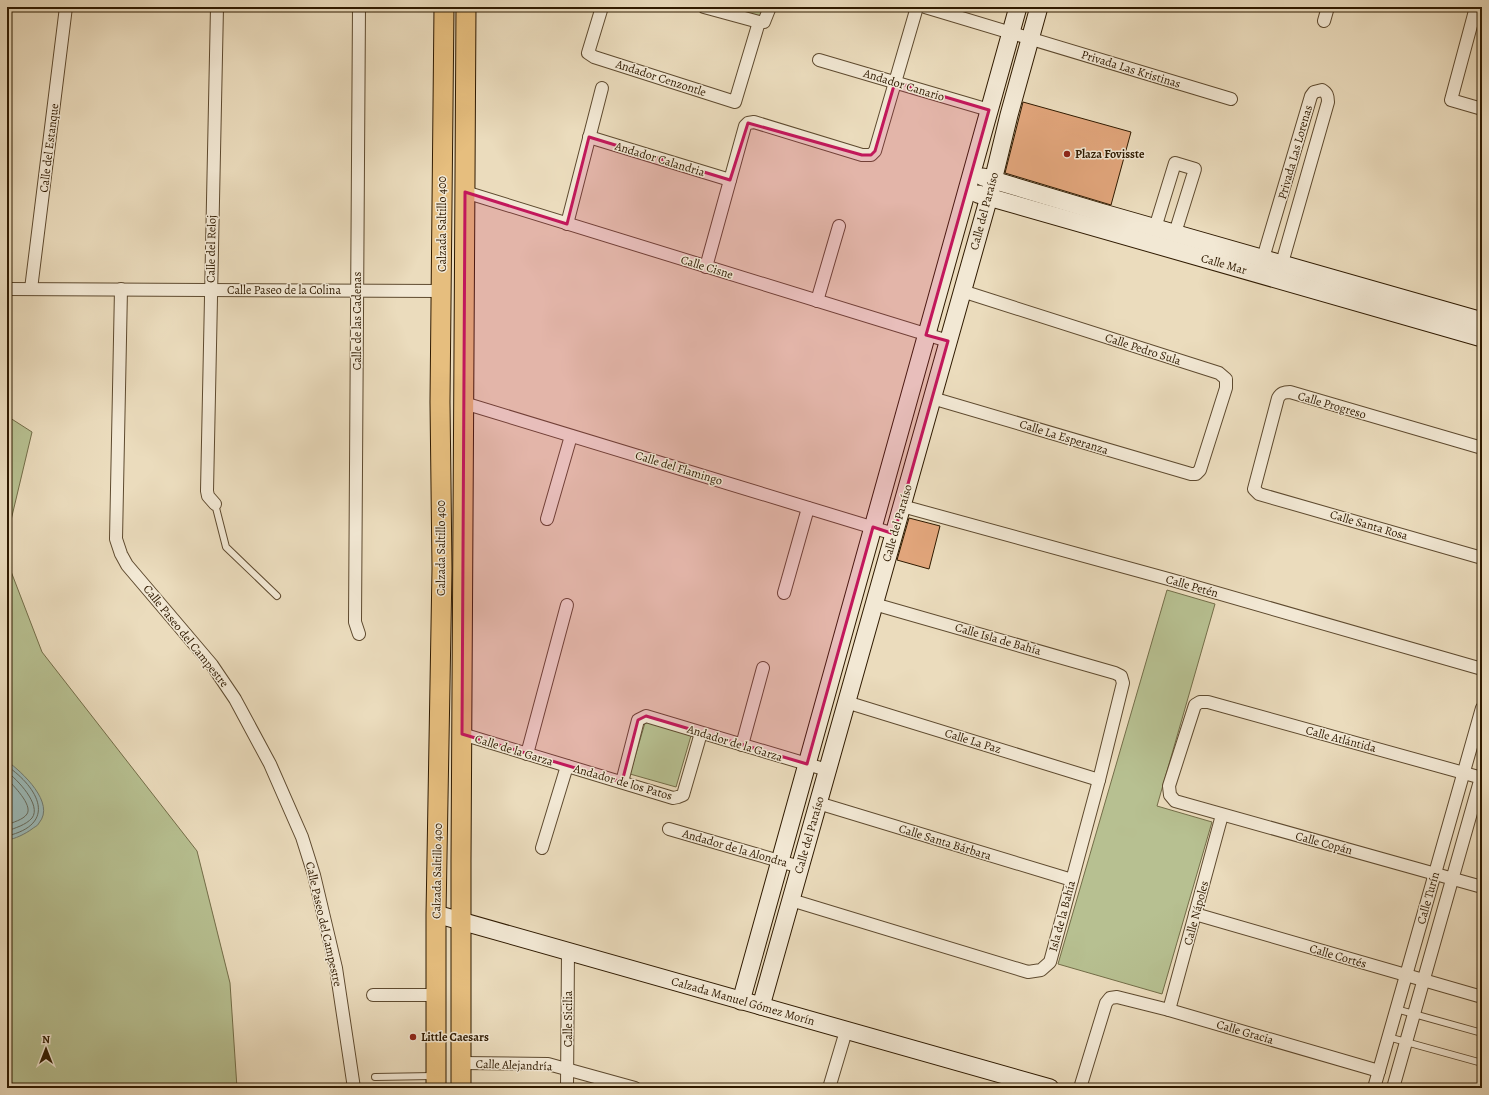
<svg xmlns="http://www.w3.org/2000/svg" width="1489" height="1095" font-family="Alegreya,serif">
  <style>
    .green { fill: #b7c091; stroke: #736d48 }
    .water { fill: #9bbab9; stroke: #707a6f }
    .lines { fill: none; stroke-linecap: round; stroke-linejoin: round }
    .shore { stroke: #656a5c; stroke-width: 1 }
    .building { fill: #e1a57b; stroke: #2f1a00 }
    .lane-casing { stroke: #5e4a2f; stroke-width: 8 }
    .street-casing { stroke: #5e4a2f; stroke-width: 14 }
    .secondary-casing { stroke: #2f1a00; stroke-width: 19 }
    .primary-casing { stroke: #2f1a00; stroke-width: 21 }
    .lane { stroke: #f2e8d4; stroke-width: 6 }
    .street { stroke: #f2e8d4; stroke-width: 12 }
    .secondary { stroke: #f2e8d4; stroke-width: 17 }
    .primary { stroke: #e6be7e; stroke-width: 19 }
    .marked { fill: #c2185b; fill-opacity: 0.2; stroke: #c2185b; stroke-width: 3; stroke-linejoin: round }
    .poi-dot { fill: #8f2418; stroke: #f2e8d4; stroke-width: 1.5 }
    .labels { text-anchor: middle; stroke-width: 3; stroke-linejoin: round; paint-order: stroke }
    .street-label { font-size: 12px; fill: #2f1a00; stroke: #f2e8d4 }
    .poi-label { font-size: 12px; font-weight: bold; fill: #2f1a00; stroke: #f2e8d4; text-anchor: start }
  </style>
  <rect width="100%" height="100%" fill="#ebdcbd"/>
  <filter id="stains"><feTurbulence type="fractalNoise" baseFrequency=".005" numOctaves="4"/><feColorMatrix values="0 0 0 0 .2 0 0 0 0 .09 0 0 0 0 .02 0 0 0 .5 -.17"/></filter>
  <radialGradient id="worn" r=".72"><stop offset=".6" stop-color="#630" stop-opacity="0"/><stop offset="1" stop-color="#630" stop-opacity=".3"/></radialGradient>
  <!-- green -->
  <g class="green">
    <polygon points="724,7 768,7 765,19"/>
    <polygon points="7,416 32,432 7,537"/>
    <polygon points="7,561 42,652 197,851 230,983 237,1088 7,1088"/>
    <polygon points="1167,590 1215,604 1157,806 1212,822 1162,994 1058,964"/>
    <polygon points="647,716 693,729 676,787 630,774"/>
  </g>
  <!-- water -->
  <path class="water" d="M7,761C22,772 56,803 39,823C38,826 34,827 32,829C25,834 15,839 7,840Z"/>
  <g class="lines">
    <!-- shore -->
    <g class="shore">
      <path d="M7,766C39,788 58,824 7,836"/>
      <path d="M7,772C17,779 42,805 32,818C26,825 15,828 7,831"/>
      <path d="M7,779C13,785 33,805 27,814C23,820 13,822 7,825"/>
    </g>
  </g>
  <!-- building -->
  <g class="building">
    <polygon points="1023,102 1131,132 1111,205 1005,173"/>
    <polygon points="909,518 940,526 929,569 897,560"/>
  </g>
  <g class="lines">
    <defs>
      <g id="lane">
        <polyline points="215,504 226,547 277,596"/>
        <polyline points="1396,1009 1482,1033"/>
        <polyline points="1388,1037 1482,1063"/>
        <polyline points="375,1077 433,1076"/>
      </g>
      <g id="street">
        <polyline points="359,7 355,622 359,634"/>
        <polyline points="602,7 588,53 594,57 735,102 759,22"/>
        <polyline points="704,7 759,22 764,22 770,7"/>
        <polyline points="925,7 1231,99"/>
        <polyline points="1476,7 1451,100 1482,109"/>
        <polyline points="1324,21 1328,7"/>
        <polyline points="819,60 989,110"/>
        <polyline points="589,137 730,180"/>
        <polyline points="465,192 948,341"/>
        <polyline points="567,224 602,88"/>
        <polyline points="1155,228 1175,163 1195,169 1175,233"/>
        <path d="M1261,265L1311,96L1314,92L1322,90C1327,93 1328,96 1328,102L1280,270"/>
        <polyline points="706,267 745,126 748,123 754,122 862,155 871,155 875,151 917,7"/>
        <polyline points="7,289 441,291"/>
        <polyline points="31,289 66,7"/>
        <polyline points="121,289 116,539 121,554 127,565 212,665 235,699 270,764 302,837 314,875 336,968 354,1088"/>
        <polyline points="817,301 839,226"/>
        <polyline points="932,398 1191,474 1196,474 1200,470 1226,388 1226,379 1219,373 962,291"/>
        <polyline points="464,403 894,534"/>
        <path d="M1482,448L1290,392C1284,392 1281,393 1278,398L1254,489L1259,494L1482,558"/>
        <polyline points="215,504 208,496 207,491 217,7"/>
        <polyline points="902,506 1172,580 1482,669"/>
        <polyline points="547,519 571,436"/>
        <polyline points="784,593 808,508"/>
        <polyline points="846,702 1099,780"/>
        <polyline points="462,734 673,798 678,797 683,795 701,733"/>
        <polyline points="742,745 763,668"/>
        <polyline points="527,754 567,605"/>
        <polyline points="1482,778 1208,702 1200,702 1195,705 1169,786 1170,795 1175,801 1482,887"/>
        <polyline points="622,782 638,720 646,716 827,770"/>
        <polyline points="818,803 1072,880"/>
        <polyline points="669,829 800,867"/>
        <polyline points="542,848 567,766"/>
        <polyline points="791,900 1028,972 1041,970 1050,962 1099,780 1123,683 1121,676 1115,673 874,604"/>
        <polyline points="1195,914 1482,997"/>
        <polyline points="373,995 436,995"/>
        <polyline points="1169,1010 1222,815"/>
        <polyline points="461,1063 548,1064 635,1088"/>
        <polyline points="567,1088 568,951"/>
        <polyline points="829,1088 846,1031"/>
        <polyline points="1080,1088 1106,1003 1110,998 1117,997 1169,1010 1379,1071"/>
        <polyline points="1374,1088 1482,708"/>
        <polyline points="1393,1088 1482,774"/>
      </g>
      <g id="secondary">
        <polyline points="983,177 1100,212 1482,321"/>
        <polyline points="978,194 1482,338"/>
        <polyline points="436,914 1050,1088"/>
        <polyline points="741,1001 1018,7"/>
        <polyline points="761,1006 989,197 1009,115 1039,7"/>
      </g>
      <g id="primary">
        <polyline points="436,1088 436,914 442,569 440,402 444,7"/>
        <polyline points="461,1088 461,862 466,7"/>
      </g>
    </defs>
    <!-- lane casing -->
    <use href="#lane" class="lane-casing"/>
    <!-- street casing -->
    <use href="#street" class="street-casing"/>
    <!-- secondary casing -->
    <use href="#secondary" class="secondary-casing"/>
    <!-- primary casing -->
    <use href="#primary" class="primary-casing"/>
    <!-- lane -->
    <use href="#lane" class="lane"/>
    <!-- street -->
    <use href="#street" class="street"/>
    <!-- secondary -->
    <use href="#secondary" class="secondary"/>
    <!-- primary -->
    <use href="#primary" class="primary"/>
  </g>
  <!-- marked area -->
  <path class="marked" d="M895,82L989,110L926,335L948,341L894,534L873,527L807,764L646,716L638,720L622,782L462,734L465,192L567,224L589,137L730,180L748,123L862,155H871L875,151Z"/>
  <!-- markers -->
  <g class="poi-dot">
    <circle cx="1067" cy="154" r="4"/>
    <circle cx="413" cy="1037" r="4"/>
  </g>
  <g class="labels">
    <!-- street labels -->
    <g class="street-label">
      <text transform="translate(1131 69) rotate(17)" y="4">Privada Las Kristinas</text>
      <text transform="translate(661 78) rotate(18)" y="4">Andador Cenzontle</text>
      <text transform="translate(904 85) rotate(17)" y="4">Andador Canario</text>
      <text transform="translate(49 148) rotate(-83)" y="4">Calle del Estanque</text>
      <text transform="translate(1295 152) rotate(-74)" y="4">Privada Las Lorenas</text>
      <text transform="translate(660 159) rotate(17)" y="4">Andador Calandria</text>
      <text transform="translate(984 211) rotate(-75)" y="4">Calle del Paraíso</text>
      <text transform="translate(442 224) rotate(-90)" y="4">Calzada Saltillo 400</text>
      <text transform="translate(211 249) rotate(-89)" y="4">Calle del Reloj</text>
      <text transform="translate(1224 264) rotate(16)" y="4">Calle Mar</text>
      <text transform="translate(707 267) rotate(17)" y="4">Calle Cisne</text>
      <text x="284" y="294">Calle Paseo de la Colina</text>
      <text transform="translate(357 321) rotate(-90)" y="4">Calle de las Cadenas</text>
      <text transform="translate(1143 349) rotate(18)" y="4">Calle Pedro Sula</text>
      <text transform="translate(1332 405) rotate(16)" y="4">Calle Progreso</text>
      <text transform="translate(1064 437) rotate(17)" y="4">Calle La Esperanza</text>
      <text transform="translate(679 468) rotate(17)" y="4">Calle del Flamingo</text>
      <text transform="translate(897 523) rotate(-74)" y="4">Calle del Paraíso</text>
      <text transform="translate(1369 525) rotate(16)" y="4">Calle Santa Rosa</text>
      <text transform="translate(441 548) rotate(-90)" y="4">Calzada Saltillo 400</text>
      <text transform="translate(1192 586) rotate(16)" y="4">Calle Petén</text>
      <text transform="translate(186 636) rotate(51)" y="4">Calle Paseo del Campestre</text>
      <text transform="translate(998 639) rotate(16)" y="4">Calle Isla de Bahía</text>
      <text transform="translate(1341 739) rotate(15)" y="4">Calle Atlántida</text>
      <text transform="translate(973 741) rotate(17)" y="4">Calle La Paz</text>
      <text transform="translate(735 743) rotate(17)" y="4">Andador de la Garza</text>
      <text transform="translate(514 750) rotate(17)" y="4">Calle de la Garza</text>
      <text transform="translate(623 782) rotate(16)" y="4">Andador de los Patos</text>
      <text transform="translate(809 835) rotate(-74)" y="4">Calle del Paraíso</text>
      <text transform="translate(945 842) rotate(17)" y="4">Calle Santa Bárbara</text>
      <text transform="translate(1324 843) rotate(15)" y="4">Calle Copán</text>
      <text transform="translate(735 848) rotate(16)" y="4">Andador de la Alondra</text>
      <text transform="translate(437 871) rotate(-89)" y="4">Calzada Saltillo 400</text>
      <text transform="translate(1428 898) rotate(-74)" y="4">Calle Turín</text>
      <text transform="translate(1196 913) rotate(-75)" y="4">Calle Nápoles</text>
      <text transform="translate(1062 916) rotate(-75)" y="4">Isla de la Bahía</text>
      <text transform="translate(324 924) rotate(77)" y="4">Calle Paseo del Campestre</text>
      <text transform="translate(1338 956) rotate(16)" y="4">Calle Cortés</text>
      <text transform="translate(743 1001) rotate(16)" y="4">Calzada Manuel Gómez Morín</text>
      <text transform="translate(568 1019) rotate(-90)" y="4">Calle Sicilia</text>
      <text transform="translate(1245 1032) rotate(16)" y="4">Calle Gracia</text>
      <text transform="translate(514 1065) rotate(2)" y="4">Calle Alejandría</text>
    </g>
    <!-- poi labels -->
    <g class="poi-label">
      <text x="1075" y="158">Plaza Fovisste</text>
      <text x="421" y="1041">Little Caesars</text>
    </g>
  </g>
  <!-- margin -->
  <rect width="1489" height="1095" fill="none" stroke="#ebdcbd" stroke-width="24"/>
  <rect x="8" y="8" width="1473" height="1079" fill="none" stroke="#2f1a00" stroke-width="2"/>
  <rect x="12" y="12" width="1465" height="1071" fill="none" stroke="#2f1a00"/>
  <!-- north arrow -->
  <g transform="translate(46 1049)" stroke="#f2e8d4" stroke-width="3" paint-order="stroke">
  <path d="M0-3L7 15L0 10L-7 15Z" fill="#2f1a00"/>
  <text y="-6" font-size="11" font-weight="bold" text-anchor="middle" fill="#2f1a00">N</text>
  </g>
  <rect width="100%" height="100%" filter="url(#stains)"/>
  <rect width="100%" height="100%" fill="url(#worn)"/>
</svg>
